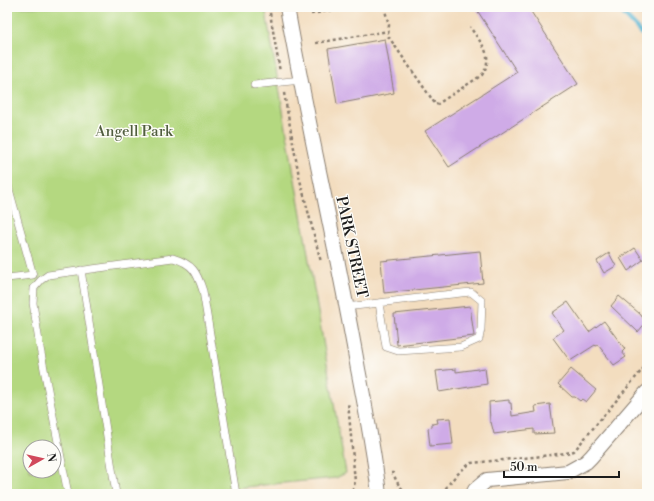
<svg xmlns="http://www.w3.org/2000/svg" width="654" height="501" font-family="'Libre Bodoni',serif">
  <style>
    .green { fill: #b4d880; stroke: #687a4e; fill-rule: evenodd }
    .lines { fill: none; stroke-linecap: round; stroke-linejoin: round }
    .stream { stroke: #53b4d1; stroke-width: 4.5 }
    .building { fill: #cfabe7 }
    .lane-casing { stroke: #887c6e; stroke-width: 8 }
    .street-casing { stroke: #887c6e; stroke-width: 16 }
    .path { stroke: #887c6e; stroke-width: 2.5; stroke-dasharray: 3 3; stroke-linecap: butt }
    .lane { stroke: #fff; stroke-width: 7 }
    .street { stroke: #fff; stroke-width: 14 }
    .rail { stroke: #1c1c1c; stroke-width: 3 }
    .labels { text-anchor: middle; stroke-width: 3; stroke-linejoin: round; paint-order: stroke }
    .park-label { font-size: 15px; fill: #515e3f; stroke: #fdfcf7 }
    .street-label { font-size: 15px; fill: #1c1c1c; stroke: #fdfcf7 }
  </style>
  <rect width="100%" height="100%" fill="#fdfcf7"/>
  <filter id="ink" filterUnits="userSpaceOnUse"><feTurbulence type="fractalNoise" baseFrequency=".025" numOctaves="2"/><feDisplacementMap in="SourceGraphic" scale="8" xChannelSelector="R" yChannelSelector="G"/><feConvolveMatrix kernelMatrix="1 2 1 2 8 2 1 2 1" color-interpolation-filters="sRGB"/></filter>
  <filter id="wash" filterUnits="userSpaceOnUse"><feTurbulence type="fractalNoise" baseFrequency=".012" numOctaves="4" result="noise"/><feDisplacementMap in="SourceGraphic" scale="16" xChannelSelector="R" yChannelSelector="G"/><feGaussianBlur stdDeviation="0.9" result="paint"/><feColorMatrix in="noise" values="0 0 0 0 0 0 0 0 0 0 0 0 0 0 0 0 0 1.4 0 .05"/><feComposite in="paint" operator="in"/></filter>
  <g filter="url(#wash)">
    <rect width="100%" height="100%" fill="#f3ddbf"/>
    <!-- green -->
    <path class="green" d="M7,7H265L346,473L336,478L263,485L184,494H7ZM30,447H54V471H30Z"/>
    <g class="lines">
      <!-- stream -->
      <polyline class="stream" points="617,7 647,39"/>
    </g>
    <g id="blocks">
      <!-- building -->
      <g class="building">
        <polygon points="475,7 528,7 578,84 449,167 425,131 517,72"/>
        <polygon points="385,39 394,93 337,104 328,49"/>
        <polygon points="635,248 643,260 628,271 620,258"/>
        <polygon points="480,251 483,283 384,293 381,261"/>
        <polygon points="609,253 616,266 604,273 597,261"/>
        <polygon points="619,296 640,314 646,322 638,332 611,306"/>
        <polygon points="568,302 589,332 604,321 625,349 622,352 626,357 614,365 598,345 596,346 595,345 570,361 553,338 564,330 552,313"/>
        <polygon points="470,306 474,336 397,345 394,314"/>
        <polygon points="485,368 487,384 439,392 436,371 456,369 456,372"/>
        <polygon points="571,369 596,390 586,402 582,399 580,401 575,397 572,397 558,384"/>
        <polygon points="509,400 509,403 511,403 512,416 536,412 535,406 550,404 554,433 534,434 534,429 494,434 491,422 490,422 489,402"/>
        <polygon points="450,418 453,444 430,446 428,428 432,427 432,424 438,423 437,419"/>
      </g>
    </g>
  </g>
  <g filter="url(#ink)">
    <use href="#blocks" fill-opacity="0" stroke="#887c6e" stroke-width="1"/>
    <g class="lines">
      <defs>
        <g id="lane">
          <polyline points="254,85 301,80"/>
          <polyline points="7,182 33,275 7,278"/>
          <polyline points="81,270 116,494"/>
          <path d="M347,307C388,302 429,296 471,292L482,301L481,329L479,339L461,347L398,351L386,347L379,303"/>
          <path d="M68,494L40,348L33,303L34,288L41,280L48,275L173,258C193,264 197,272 203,291L236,494"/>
        </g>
        <g id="street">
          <path d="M287,7C308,128 337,248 358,369C366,410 374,452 379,494"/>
          <polyline points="473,494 475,490 487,480 568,472 586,462 591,457 647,392"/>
        </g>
      </defs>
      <!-- lane casing -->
      <use href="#lane" class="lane-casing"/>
      <!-- street casing -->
      <use href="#street" class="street-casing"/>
      <!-- path -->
      <g class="path">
        <polyline points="269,7 280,72"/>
        <path d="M384,7L389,25L388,36L436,105L482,75C495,55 481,44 470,27"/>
        <polyline points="311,14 350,7"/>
        <polyline points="316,43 388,31"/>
        <polyline points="284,93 299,176 321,262"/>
        <path d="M391,473H393C397,483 400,489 410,494"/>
        <polyline points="347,494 353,489 355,482 348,402"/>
        <path d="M443,494C448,482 461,470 471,463L534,457L566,453L574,451L647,364"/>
      </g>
      <!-- lane -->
      <use href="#lane" class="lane"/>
      <!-- street -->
      <use href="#street" class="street"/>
      <!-- rail -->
      <polyline class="rail" points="639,7 647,19"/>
    </g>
  </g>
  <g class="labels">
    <!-- park labels -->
    <g class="park-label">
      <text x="134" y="136">Angell Park</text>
    </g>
    <!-- street labels -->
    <g class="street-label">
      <text transform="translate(352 247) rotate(78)" y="5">PARK STREET</text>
    </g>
  </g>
  <!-- margin -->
  <rect width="654" height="501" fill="none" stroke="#fdfcf7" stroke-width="24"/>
  <!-- north arrow -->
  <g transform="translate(42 459) rotate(82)"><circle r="19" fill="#fdfcf7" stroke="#a3a29f"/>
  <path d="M0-3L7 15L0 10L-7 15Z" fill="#d1495b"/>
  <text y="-6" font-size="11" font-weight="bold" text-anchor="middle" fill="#1c1c1c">N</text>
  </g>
  <!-- scale -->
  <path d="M504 471v6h115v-6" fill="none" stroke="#1c1c1c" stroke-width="2"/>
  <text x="510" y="471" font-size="12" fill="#1c1c1c" stroke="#fdfcf7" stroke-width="3" paint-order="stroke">50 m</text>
</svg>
